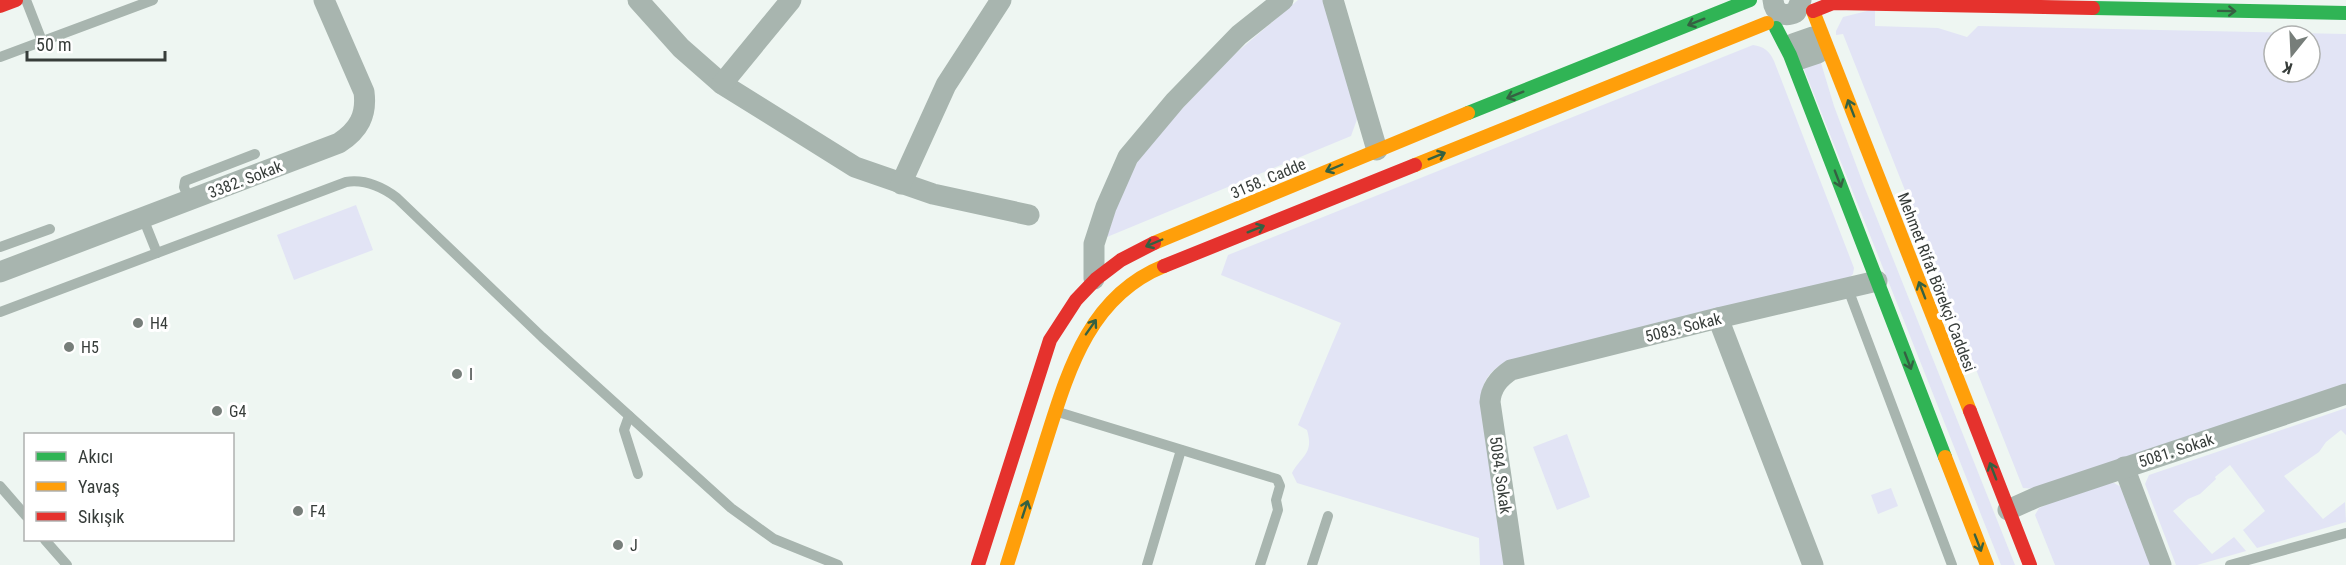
<svg xmlns="http://www.w3.org/2000/svg" width="2346" height="565" font-family="'Roboto Condensed',sans-serif">
  <style>
    .green { fill: #e2e4f5; fill-rule: evenodd }
    .lines { fill: none; stroke-linecap: round; stroke-linejoin: round }
    .lane { stroke: #a8b5af; stroke-width: 10 }
    .street { stroke: #a8b5af; stroke-width: 21 }
    .fast { stroke: #30b455; stroke-width: 14 }
    .slow { stroke: #ff9f0a; stroke-width: 14 }
    .jam { stroke: #e5322d; stroke-width: 14 }
    .oneway { stroke: #356142 }
    .poi-dot { fill: #777e7a; stroke: #fff; stroke-width: 2 }
    .labels { text-anchor: middle; stroke-width: 6; stroke-linejoin: round; paint-order: stroke }
    .street-label { font-size: 16px; fill: #373d3a; stroke: #fff }
    .poi-label { font-size: 16px; fill: #373d3a; stroke: #fff; text-anchor: start }
  </style>
  <rect width="100%" height="100%" fill="#eef6f2"/>
  <!-- green -->
  <g class="green">
    <polygon points="1298,0 1325,0 1360,111 1351,136 1107,237 1120,196 1144,149 1230,58"/>
    <path d="M1875,9V26L1938,28L1967,37L1978,26L2346,34V386L2037,489L2023,488L1843,34L1836,35V31L1843,17ZM2274,36H2310V72H2274Z"/>
    <path d="M1753,45C1764,47 1769,50 1774,61L1854,268L1853,274L1849,278L1502,364C1488,373 1483,382 1481,399L1508,565H1480L1479,538L1297,483L1292,473C1302,455 1314,454 1307,430L1298,425L1341,323L1221,275L1228,255Z"/>
    <polygon points="1818,53 1834,106 1864,186 2015,565 2001,565 1800,59"/>
    <polygon points="356,205 373,250 294,280 277,235"/>
    <polygon points="2346,408 2346,435 2341,430 2326,442 2319,452 2284,476 2323,519 2345,502 2346,522 2257,548 2243,530 2265,511 2230,465 2215,477 2216,479 2200,494 2188,499 2173,511 2212,554 2234,537 2246,551 2197,565 2176,565 2145,484 2149,475"/>
    <polygon points="1567,434 1590,497 1557,510 1533,447"/>
    <polygon points="2114,483 2123,488 2153,565 2055,565 2035,515 2039,508 2093,484"/>
    <polygon points="1891,488 1898,506 1878,514 1871,495"/>
  </g>
  <g class="lines">
    <!-- lane -->
    <g class="lane">
      <polyline points="26,0 42,41"/>
      <polyline points="0,57 153,0"/>
      <polyline points="189,200 184,187 185,181 255,154"/>
      <polyline points="143,218 157,253"/>
      <polyline points="0,247 50,229"/>
      <polyline points="1848,289 1952,565"/>
      <path d="M0,312L346,182C365,179 381,186 397,198L542,337L731,508L774,539L838,565"/>
      <polyline points="1058,412 1277,479 1280,486 1276,500 1278,510 1260,565"/>
      <polyline points="629,416 624,430 638,474"/>
      <polyline points="0,486 26,516"/>
      <polyline points="45,540 67,565"/>
      <polyline points="1147,565 1181,450"/>
      <polyline points="1312,565 1328,516"/>
      <polyline points="2230,565 2346,533"/>
    </g>
    <!-- street -->
    <g class="street">
      <polyline points="638,0 681,48 722,84 855,167 933,194 1029,215"/>
      <polyline points="1333,0 1377,150"/>
      <path d="M1773,0C1774,13 1784,18 1796,12L1801,0"/>
      <polygon points="1813,37 1818,53 1800,59 1793,44"/>
      <polyline points="722,84 791,0"/>
      <polyline points="901,184 946,85 1001,0"/>
      <path d="M0,272L339,143C359,130 367,115 364,92L324,0"/>
      <polyline points="1094,279 1094,244 1106,207 1128,157 1175,101 1239,35 1283,0"/>
      <polyline points="1718,318 1813,565"/>
      <polyline points="2124,467 2161,565"/>
      <polyline points="2008,510 2037,497 2346,394"/>
      <path d="M1514,565L1490,402C1491,387 1499,378 1511,370L1718,318L1877,281"/>
    </g>
    <!-- fast -->
    <g class="fast">
      <polyline points="2093,8 2346,13"/>
      <polyline points="1776,28 1790,55 1945,457"/>
      <polyline points="1468,113 1750,0"/>
    </g>
    <!-- slow -->
    <g class="slow">
      <polyline points="1813,11 1970,411"/>
      <polyline points="1415,165 1767,23"/>
      <polyline points="1154,243 1468,113"/>
      <polyline points="1945,457 1987,565"/>
      <path d="M1007,565C1019,526 1032,486 1044,447C1067,375 1087,297 1164,266"/>
    </g>
    <!-- jam -->
    <g class="jam">
      <polyline points="0,6 16,0"/>
      <polyline points="1813,11 1833,3 2093,8"/>
      <polyline points="1164,266 1415,165"/>
      <polyline points="1970,411 2030,565"/>
      <polyline points="978,565 1050,340 1076,300 1096,279 1121,260 1154,243"/>
    </g>
  </g>
  <!-- one-way arrows -->
  <defs><path id="oneway-shaft" d="M-6 0H5M1.5-3L5.5 0L1.5 3" fill="none" stroke-width="1.6" stroke-linecap="round" stroke-linejoin="round" transform="scale(1.5)"/></defs>
  <g class="oneway">
    <use href="#oneway-shaft" transform="translate(2227 11) rotate(1)"/>
    <use href="#oneway-shaft" transform="translate(1696 22) rotate(158)"/>
    <use href="#oneway-shaft" transform="translate(1515 95) rotate(158)"/>
    <use href="#oneway-shaft" transform="translate(1851 108) rotate(-111)"/>
    <use href="#oneway-shaft" transform="translate(1437 156) rotate(-22)"/>
    <use href="#oneway-shaft" transform="translate(1334 168) rotate(157)"/>
    <use href="#oneway-shaft" transform="translate(1838 179) rotate(69)"/>
    <use href="#oneway-shaft" transform="translate(1256 229) rotate(-22)"/>
    <use href="#oneway-shaft" transform="translate(1154 243) rotate(157)"/>
    <use href="#oneway-shaft" transform="translate(1922 290) rotate(-111)"/>
    <use href="#oneway-shaft" transform="translate(1091 327) rotate(-55)"/>
    <use href="#oneway-shaft" transform="translate(1908 361) rotate(69)"/>
    <use href="#oneway-shaft" transform="translate(1993 471) rotate(-111)"/>
    <use href="#oneway-shaft" transform="translate(1025 509) rotate(-72)"/>
    <use href="#oneway-shaft" transform="translate(1978 543) rotate(69)"/>
  </g>
  <!-- markers -->
  <g class="poi-dot">
    <circle cx="138" cy="323" r="6"/>
    <circle cx="69" cy="347" r="6"/>
    <circle cx="457" cy="374" r="6"/>
    <circle cx="217" cy="411" r="6"/>
    <circle cx="298" cy="511" r="6"/>
    <circle cx="618" cy="545" r="6"/>
  </g>
  <g class="labels">
    <!-- street labels -->
    <g class="street-label">
      <text transform="translate(1268 178) rotate(-23)" y="6">3158. Cadde</text>
      <text transform="translate(245 179) rotate(-21)" y="6">3382. Sokak</text>
      <text transform="translate(1937 282) rotate(69)" y="6">Mehmet Rifat Börekçi Caddesi</text>
      <text transform="translate(1683 327) rotate(-14)" y="6">5083. Sokak</text>
      <text transform="translate(2176 450) rotate(-18)" y="6">5081. Sokak</text>
      <text transform="translate(1501 475) rotate(82)" y="6">5084. Sokak</text>
    </g>
    <!-- poi labels -->
    <g class="poi-label">
      <text x="150" y="329">H4</text>
      <text x="81" y="353">H5</text>
      <text x="469" y="380">I</text>
      <text x="229" y="417">G4</text>
      <text x="310" y="517">F4</text>
      <text x="630" y="551">J</text>
    </g>
  </g>
  <!-- legend -->
  <rect x="24" y="433" width="210" height="108" fill="#ffffff" stroke="#afb1b0" stroke-width="1.5"/>
  <rect x="36" y="452" width="30" height="9" fill="#30b455" stroke="#afb1b0" stroke-width="1.5"/>
  <text x="78" y="463" font-size="18" fill="#373d3a">Akıcı</text>
  <rect x="36" y="482" width="30" height="9" fill="#ff9f0a" stroke="#afb1b0" stroke-width="1.5"/>
  <text x="78" y="493" font-size="18" fill="#373d3a">Yavaş</text>
  <rect x="36" y="512" width="30" height="9" fill="#e5322d" stroke="#afb1b0" stroke-width="1.5"/>
  <text x="78" y="523" font-size="18" fill="#373d3a">Sıkışık</text>
  <!-- north arrow -->
  <g transform="translate(2292 54) rotate(198)"><circle r="28" fill="#ffffff" stroke="#afb1b0" stroke-width="1.5"/>
  <path d="M0-4.5L10 22L0 15L-10 22Z" fill="#777e7a"/>
  <text y="-9" font-size="16" font-weight="bold" text-anchor="middle" fill="#373d3a">K</text>
  </g>
  <!-- scale -->
  <path d="M27 51v9h138v-9" fill="none" stroke="#373d3a" stroke-width="3"/>
  <text x="36" y="51" font-size="18" fill="#373d3a" stroke="#ffffff" stroke-width="4.5" paint-order="stroke">50 m</text>
</svg>
